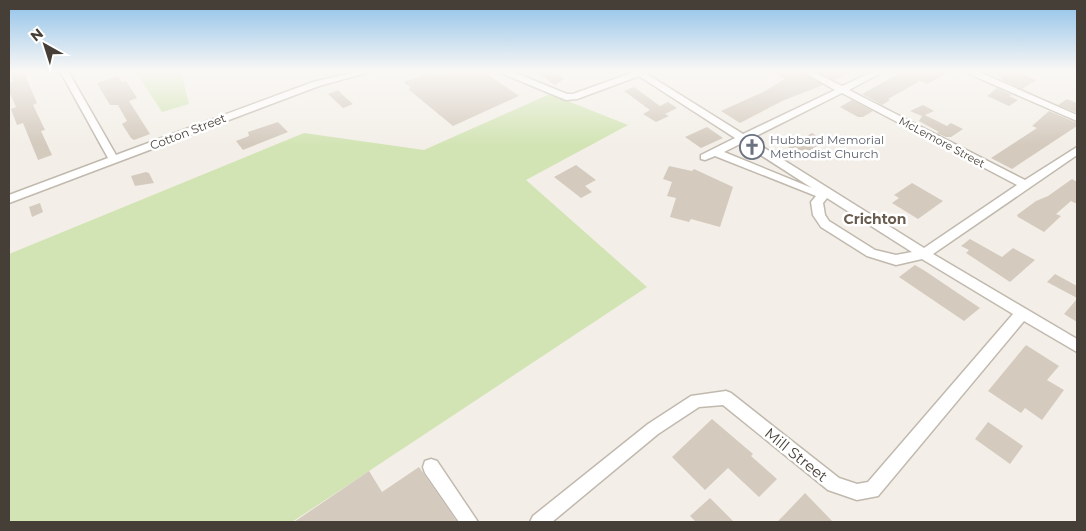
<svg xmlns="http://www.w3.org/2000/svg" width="1086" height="531" font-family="Montserrat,sans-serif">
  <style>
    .green { fill: #d2e4b4 }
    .building { fill: #d4cabe }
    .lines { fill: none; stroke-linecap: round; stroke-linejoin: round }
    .minor-casing { stroke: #c1b9ae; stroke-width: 3 }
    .minor { fill: #fff; fill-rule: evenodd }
    .labels { text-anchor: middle; stroke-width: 5; stroke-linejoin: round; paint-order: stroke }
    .far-street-label { font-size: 11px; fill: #463f37; stroke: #fff }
    .street-label { font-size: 12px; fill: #463f37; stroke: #fff }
    .worship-label { font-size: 12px; fill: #5b616d; stroke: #fff; text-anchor: start }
    .neighbourhood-label { font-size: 14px; font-weight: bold; fill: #685c4f; stroke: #fff }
    .near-street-label { font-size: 15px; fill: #463f37; stroke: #fff }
  </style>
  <rect width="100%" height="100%" fill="#f3efe8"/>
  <!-- green -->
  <g class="green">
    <polygon points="135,71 181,71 189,104 162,112"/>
    <polygon points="550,94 628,125 526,180 647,287 292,522 9,522 9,254 304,133 424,150"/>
  </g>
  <!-- building -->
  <g class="building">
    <polygon points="18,71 23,71 37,103 33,105 45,130 41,131 52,155 38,160 23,123 17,125 11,109 16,107 9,91 9,83 13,81 10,73"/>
    <polygon points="434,71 440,76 454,71 483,71 519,96 453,126 408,89 411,88 404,82"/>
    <polygon points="534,71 548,71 565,78 555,85"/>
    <polygon points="770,71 800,71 823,85 782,101 740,123 721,111 763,92 785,79"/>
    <polygon points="815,71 852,71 834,80"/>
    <polygon points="904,71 951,71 927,84 920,81 888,99 890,100 882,105 862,94"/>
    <polygon points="996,71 1014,71 1036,80 1022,89 1002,80"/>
    <polygon points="118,76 122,82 126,81 137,98 129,101 150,134 134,140 131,138 122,124 127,121 118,105 110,105 97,83"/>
    <polygon points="634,87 660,106 668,102 677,108 665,114 669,116 656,122 643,114 650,110 624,91"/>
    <polygon points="997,88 1012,95 1009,96 1018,100 1009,106 987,96"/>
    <polygon points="338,90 345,97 353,104 343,108 328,94"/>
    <polygon points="1067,99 1077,103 1077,113 1058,105"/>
    <polygon points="852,100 873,111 863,117 858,117 840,107"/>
    <polygon points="923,105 934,111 925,115 947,126 951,123 963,129 951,137 946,137 937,133 939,132 919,121 922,116 910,111"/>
    <polygon points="1049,111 1077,123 1077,126 1012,169 991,158 1037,128 1032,126"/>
    <polygon points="278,122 288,132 243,150 236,141 249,136 248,132"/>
    <polygon points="707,127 723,138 701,148 685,137"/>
    <polygon points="812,133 825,141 802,155 788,147"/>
    <polygon points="576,165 596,180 585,186 592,192 581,198 554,177"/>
    <polygon points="669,166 692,171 694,169 733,187 720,227 691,219 689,222 670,217 676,198 667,196 672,182 663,179"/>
    <polygon points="146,172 149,173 154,183 135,186 131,176"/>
    <polygon points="1072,179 1077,182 1077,204 1071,201 1056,214 1061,216 1044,232 1018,217 1017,215 1036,201 1048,196"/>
    <polygon points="912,183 943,201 918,219 892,203 899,198 894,195"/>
    <polygon points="40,203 43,212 32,217 29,207"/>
    <polygon points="970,239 1002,257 1013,248 1035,260 1010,282 966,253 969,250 961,246"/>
    <polygon points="915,265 925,271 980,308 964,321 899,277"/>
    <polygon points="1055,274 1077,286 1077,298 1047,282"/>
    <polygon points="1077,299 1077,322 1064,314"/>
    <polygon points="1026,345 1059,366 1047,380 1064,390 1042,420 1025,408 1021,413 988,391"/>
    <polygon points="712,419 753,454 751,456 777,479 759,497 728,468 705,490 672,457"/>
    <polygon points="988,422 1023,446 1010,464 975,439"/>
    <polygon points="419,467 457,522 294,522 369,471 382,492"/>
    <polygon points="805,493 833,522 777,522 787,512"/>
    <polygon points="710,498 734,522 696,522 690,516"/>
  </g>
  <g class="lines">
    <defs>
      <g id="minor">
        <polygon points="60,71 68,71 116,155 313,82 360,71 373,71 319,86 9,203 9,195 108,158"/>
        <path d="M500,71H511L567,94H573L634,72L633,71H650L647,74L743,134L835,90L802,71H812L842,86L874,71H884L849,90L1025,180L1077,147V155L933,254L1077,339V352L1024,321L878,496L857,500L828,490L723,405L699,407L658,434L552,522H530L533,516L648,424L691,396L726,391L731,393L839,478L857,484L868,482L1013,314L922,259L896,265L867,256L821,227L813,215L811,202L816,196L715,156L705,160L701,159V155L735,138L639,76L577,99L566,100L501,73ZM842,93L1017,185L924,248L750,139ZM742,143L812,188L724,152ZM827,198L912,252L896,255L875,250L829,221L825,215L823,203Z"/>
        <polygon points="966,71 977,71 1077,115 1077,121 967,73"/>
        <polygon points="431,459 437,461 478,522 459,522 425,473 423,467 425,461"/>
      </g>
    </defs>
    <!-- minor casing -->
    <use href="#minor" class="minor-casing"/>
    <!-- minor -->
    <use href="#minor" class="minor"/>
  </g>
  <!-- sky -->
  <linearGradient id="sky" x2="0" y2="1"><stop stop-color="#8fc1e9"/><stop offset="0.49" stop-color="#faf8f5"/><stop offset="1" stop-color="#faf8f5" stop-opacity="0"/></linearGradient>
  <rect width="1086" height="145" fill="url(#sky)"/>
  <!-- icons -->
  <defs>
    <symbol id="church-ring" viewBox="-11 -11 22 22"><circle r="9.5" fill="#fff" stroke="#6b7280" stroke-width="1.5"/><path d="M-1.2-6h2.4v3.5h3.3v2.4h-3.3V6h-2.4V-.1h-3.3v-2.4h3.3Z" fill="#6b7280"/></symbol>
  </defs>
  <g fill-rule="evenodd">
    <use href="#church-ring" x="738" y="133" width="28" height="28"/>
  </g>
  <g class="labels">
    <!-- far-street labels -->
    <g class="far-street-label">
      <text transform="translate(942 142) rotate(28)" y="4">McLemore Street</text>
    </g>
    <!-- street labels -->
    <g class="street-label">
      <text transform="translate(188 132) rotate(-21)" y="4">Cotton Street</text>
    </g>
    <!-- worship labels -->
    <g class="worship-label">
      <text x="770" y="144">Hubbard Memorial<tspan x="770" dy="14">Methodist Church</tspan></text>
    </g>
    <!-- neighbourhood labels -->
    <g class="neighbourhood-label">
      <text x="875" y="224">Crichton</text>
    </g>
    <!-- near-street labels -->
    <g class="near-street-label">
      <text transform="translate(796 455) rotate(39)" y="5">Mill Street</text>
    </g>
  </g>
  <!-- border -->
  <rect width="1086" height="531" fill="none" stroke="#463f37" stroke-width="20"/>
  <!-- north arrow -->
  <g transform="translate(45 45) rotate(321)" stroke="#ffffff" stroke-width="4" paint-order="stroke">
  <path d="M0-4L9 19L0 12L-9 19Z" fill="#463f37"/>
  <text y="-8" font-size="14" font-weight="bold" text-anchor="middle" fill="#463f37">N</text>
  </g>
</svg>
